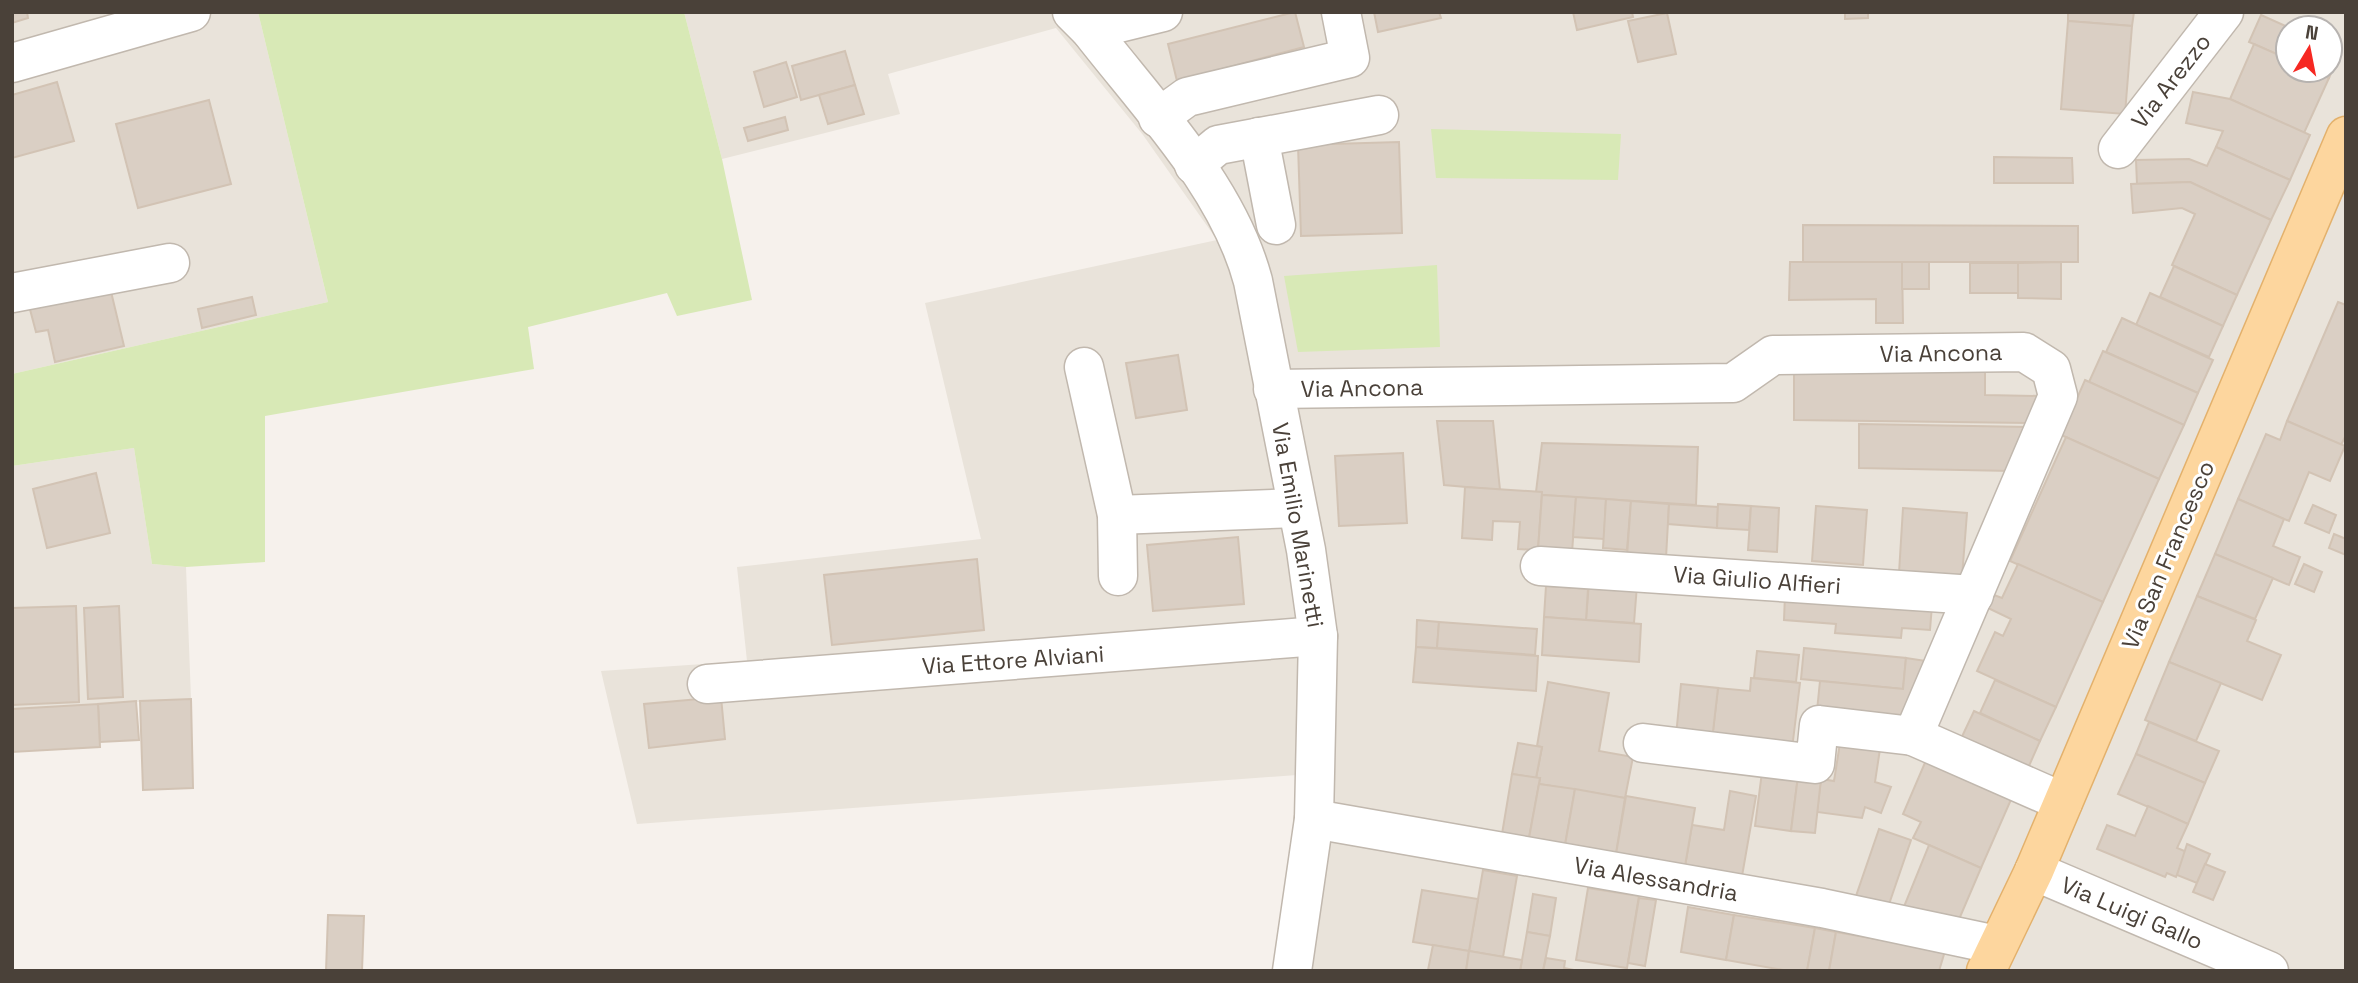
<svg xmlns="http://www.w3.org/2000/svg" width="2358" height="983" font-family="'Space Grotesk',sans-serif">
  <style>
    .residential { fill: #e9e3da; fill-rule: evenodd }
    .green { fill: #d8e9b6 }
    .building { fill: #dacfc4; stroke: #d2c3b4; stroke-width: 2 }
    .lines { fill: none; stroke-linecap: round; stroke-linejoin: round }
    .minor-casing { stroke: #c1b8ae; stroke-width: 41 }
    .major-casing { stroke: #e3b16c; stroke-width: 41 }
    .minor { stroke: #fff; stroke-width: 38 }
    .major { stroke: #fdd69e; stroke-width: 38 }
    .labels { text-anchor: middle; stroke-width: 6; stroke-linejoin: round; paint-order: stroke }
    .street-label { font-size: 23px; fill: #4a4139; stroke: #fff }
  </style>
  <rect width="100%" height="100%" fill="#f6f1ec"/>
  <!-- residential -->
  <g class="residential">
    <polygon points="12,12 258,12 328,302 12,374"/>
    <path d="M684,12H2346V971H1281L1295,879L1297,775L637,824L601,671L747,661L737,567L981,539L925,303L1217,240L1143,135L1056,28L888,74L900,114L722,159ZM2288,28H2330V70H2288Z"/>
    <polygon points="134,448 152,564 186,567 191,699 12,709 12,466"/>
  </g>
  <!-- green -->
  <g class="green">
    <polygon points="258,12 684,12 722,159 752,300 677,316 667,293 528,327 534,369 265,416 265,562 186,567 152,564 134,448 12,466 12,374 328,302"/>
    <polygon points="1431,129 1621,134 1618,180 1436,178"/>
    <polygon points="1437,265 1440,347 1298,352 1284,276"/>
  </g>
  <!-- building -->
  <g class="building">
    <polygon points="12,12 27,12 28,18 12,23"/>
    <polygon points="1295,12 1304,47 1177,81 1168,44"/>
    <polygon points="1374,12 1439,12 1441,18 1378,32"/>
    <polygon points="1573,12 1632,12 1633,17 1577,30"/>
    <polygon points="1845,12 1868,12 1868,18 1845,19"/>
    <polygon points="2068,12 2134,12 2132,26 2068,21"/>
    <polygon points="1667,13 1676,54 1638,62 1628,21"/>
    <polygon points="2261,15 2290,28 2288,59 2249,42"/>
    <polygon points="2068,21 2132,26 2125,114 2061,109"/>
    <polygon points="2254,44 2288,59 2288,70 2312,70 2329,78 2304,133 2230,99"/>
    <polygon points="2330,46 2341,51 2329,78 2312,70 2330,70"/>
    <polygon points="845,51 855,85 801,100 792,66"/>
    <polygon points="786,62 797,97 764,107 754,72"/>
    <polygon points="57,82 74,141 12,158 12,95"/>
    <polygon points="855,85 864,114 828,124 819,95"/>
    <polygon points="2193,92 2230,99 2310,135 2290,180 2216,147 2223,131 2186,123"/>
    <polygon points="209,100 231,184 138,208 116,124"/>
    <polygon points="785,117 788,130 748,141 744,128"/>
    <polygon points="1399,142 1402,233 1301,236 1298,145"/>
    <polygon points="2216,147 2290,180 2271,220 2190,182 2137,184 2136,160 2189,159 2207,166"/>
    <polygon points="1994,157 2072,158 2073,183 1994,183"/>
    <polygon points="2190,182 2271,220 2237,295 2172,265 2195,214 2182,208 2133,213 2131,184"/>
    <polygon points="1803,225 2078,226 2078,262 1803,262"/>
    <polygon points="1790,262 1902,262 1903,323 1876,323 1876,299 1789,300"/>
    <rect x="1902" y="262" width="27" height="27"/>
    <polygon points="2061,262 2061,299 2018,298 2018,263"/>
    <rect x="1970" y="263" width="48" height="30"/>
    <polygon points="2174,266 2237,295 2223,326 2160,297"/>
    <polygon points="108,279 124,346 55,362 48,330 36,332 27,298"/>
    <polygon points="2150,293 2223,326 2209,357 2136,325"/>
    <polygon points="252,297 256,315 202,328 198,309"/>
    <polygon points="2338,302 2346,305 2346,435 2341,445 2287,421"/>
    <polygon points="2122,318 2213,360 2198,393 2106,352"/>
    <polygon points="2103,351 2198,393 2184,425 2089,382"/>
    <polygon points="1178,355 1187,410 1136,418 1126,363"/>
    <polygon points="1794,369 1985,369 1985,395 2040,396 2029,423 1794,420"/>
    <polygon points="2085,380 2184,425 2159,479 2061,435"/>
    <polygon points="1437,421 1493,421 1500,490 1444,485"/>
    <polygon points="2287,421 2345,446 2330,481 2309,472 2289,521 2238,499 2266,434 2280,440"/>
    <polygon points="1859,424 2029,427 2012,471 1859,468"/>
    <polygon points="2066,437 2159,479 2103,602 2010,561"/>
    <polygon points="1542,443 1698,447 1696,505 1542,495 1536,492"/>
    <polygon points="1403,453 1407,523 1339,526 1335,456"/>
    <polygon points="96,473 110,533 47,548 33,489"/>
    <polygon points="1465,487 1542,492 1538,550 1518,549 1520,522 1493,521 1492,540 1462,538"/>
    <polygon points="1542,495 1576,497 1572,553 1538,550"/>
    <polygon points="1576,497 1606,499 1604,539 1573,537"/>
    <polygon points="1606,499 1631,501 1627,550 1603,548"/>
    <polygon points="2238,499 2284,519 2273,546 2300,557 2289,585 2215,554"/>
    <polygon points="1631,501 1669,504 1666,558 1627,556"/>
    <polygon points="1669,504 1718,507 1717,528 1668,524"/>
    <polygon points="1718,504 1751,506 1749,530 1717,528"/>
    <polygon points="2313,505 2336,515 2329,533 2305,523"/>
    <polygon points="1751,506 1779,508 1777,552 1748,550"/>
    <polygon points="1816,506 1867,510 1863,565 1812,561"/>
    <polygon points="1903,508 1967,513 1962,577 1899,573"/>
    <polygon points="2334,534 2346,539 2346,555 2329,548"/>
    <polygon points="1238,537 1244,604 1153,611 1147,545"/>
    <polygon points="2215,554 2273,578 2255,619 2197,596"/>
    <polygon points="977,559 984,630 832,645 824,575"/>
    <polygon points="2018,564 2103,602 2056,707 1977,671 1995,632 2003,636 2011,619 1988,608 1994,595 2002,598"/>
    <polygon points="2304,564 2322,572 2314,592 2295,584"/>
    <polygon points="1589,582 1637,585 1634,623 1586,620"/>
    <polygon points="1546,586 1588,589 1586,620 1544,617"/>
    <polygon points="1785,595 1932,605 1930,630 1902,628 1901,638 1835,633 1836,624 1784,620"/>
    <polygon points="2197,596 2256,620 2247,641 2281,655 2262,700 2169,662"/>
    <polygon points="76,606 79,702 12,705 12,608"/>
    <polygon points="119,606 123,697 88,699 84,608"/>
    <polygon points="1544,617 1641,624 1639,662 1542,655"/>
    <polygon points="1417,620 1439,622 1437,648 1416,647"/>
    <polygon points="1439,622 1537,629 1535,655 1437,648"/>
    <polygon points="1416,647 1538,656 1536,691 1413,682"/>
    <polygon points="1804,648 1906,658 1903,689 1801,679"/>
    <polygon points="1757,651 1799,655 1796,682 1754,678"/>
    <polygon points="1906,658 1926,661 1903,723 1817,711 1820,681 1903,689"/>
    <polygon points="2169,662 2221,683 2196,741 2145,720"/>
    <polygon points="1751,678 1800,683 1792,749 1712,740 1718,688 1750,691"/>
    <polygon points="1995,680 2056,707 2040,741 1980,713"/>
    <polygon points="1548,682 1609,693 1599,751 1633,757 1625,798 1539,784 1540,778 1536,778 1542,747 1537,746"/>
    <polygon points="1681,684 1718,688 1712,740 1676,736"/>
    <polygon points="721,697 725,739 649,748 644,704"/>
    <polygon points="191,699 193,788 143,790 140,701"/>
    <polygon points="136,701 139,740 100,742 98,704"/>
    <polygon points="98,704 100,747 12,752 12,709"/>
    <polygon points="1974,711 2040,741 2025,775 1958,745"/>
    <polygon points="2149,722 2219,751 2205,783 2136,754"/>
    <polygon points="1518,743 1542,747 1536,778 1512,774"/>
    <polygon points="1840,743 1880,749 1875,782 1891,787 1881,813 1865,807 1862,818 1817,812 1821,779 1834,781"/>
    <polygon points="2136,754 2205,783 2188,824 2118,794"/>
    <polygon points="1927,758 2013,795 1981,868 1913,838 1921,822 1903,814"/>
    <polygon points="1762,772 1798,776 1791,831 1755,826"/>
    <polygon points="1512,774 1540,778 1529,838 1502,834"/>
    <polygon points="1798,776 1821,779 1815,833 1791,831"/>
    <polygon points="1539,784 1575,789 1565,845 1529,838"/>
    <polygon points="1575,789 1625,798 1616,854 1565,845"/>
    <polygon points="1730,791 1756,796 1742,876 1685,866 1692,825 1724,830"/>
    <polygon points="1626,796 1695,808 1685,866 1616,854"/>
    <polygon points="2148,806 2188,824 2177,848 2187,852 2176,877 2167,873 2165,877 2097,849 2107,825 2135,836"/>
    <polygon points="1879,829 1911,840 1887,910 1855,899"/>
    <polygon points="2187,844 2210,854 2197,883 2177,875"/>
    <polygon points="1929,845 1981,868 1957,924 1903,909"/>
    <polygon points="2205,864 2225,872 2213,900 2193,892"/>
    <polygon points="1483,870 1517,876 1503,957 1469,951"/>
    <polygon points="1588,888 1639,896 1627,968 1576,960"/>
    <polygon points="1422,890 1478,899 1469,951 1413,942"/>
    <polygon points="1533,894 1556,898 1550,936 1527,932"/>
    <polygon points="1639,898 1656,900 1645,966 1628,963"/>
    <polygon points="1688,907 1734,915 1726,960 1681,952"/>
    <polygon points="328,915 364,916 362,971 326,971"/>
    <polygon points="1734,915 1815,928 1807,971 1789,971 1726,960"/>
    <polygon points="1815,928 1836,932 1829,971 1807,971"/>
    <polygon points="1527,932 1550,936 1543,971 1520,971"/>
    <polygon points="1836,932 1945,951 1939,971 1829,971"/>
    <polygon points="1433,945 1469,951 1466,971 1428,970"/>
    <polygon points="1469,951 1522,960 1520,971 1466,971"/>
    <polygon points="1546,958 1565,961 1564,968 1579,971 1543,971"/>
  </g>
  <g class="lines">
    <defs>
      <g id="minor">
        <path d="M1072,12L1090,30C1149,106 1228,187 1253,281L1306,550L1318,636L1314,819L1292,971"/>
        <polyline points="1090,30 1163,12"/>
        <polyline points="12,63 191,12"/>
        <polyline points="1158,118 1187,97 1350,58 1341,12"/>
        <polyline points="1259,137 1276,225"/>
        <polyline points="2118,149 2224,12"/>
        <polyline points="1194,165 1218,145 1379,115"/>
        <polyline points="12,293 170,263"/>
        <polyline points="1084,367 1117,515 1118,576"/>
        <polyline points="1273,389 1733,383 1773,355 2024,352 2051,369 2058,396 1913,736 2063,802"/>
        <polyline points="1117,515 1297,508"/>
        <polyline points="1540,566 1974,595"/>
        <polyline points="707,684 1318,636"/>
        <polyline points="1643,743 1815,764 1819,725 1913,736"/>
        <polyline points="1314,819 1822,908 1997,945"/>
        <polyline points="2034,871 2269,971"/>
      </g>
      <polyline id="major" points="1986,971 2034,871 2346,136"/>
    </defs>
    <!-- minor casing -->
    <use href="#minor" class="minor-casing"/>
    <!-- major casing -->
    <use href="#major" class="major-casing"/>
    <!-- minor -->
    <use href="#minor" class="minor"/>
    <!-- major -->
    <use href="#major" class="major"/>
  </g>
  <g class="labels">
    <!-- street labels -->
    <g class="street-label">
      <text transform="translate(2171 81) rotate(-52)" y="8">Via Arezzo</text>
      <text transform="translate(1941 353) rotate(-1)" y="8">Via Ancona</text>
      <text transform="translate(1362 388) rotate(-1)" y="8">Via Ancona</text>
      <text transform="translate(1298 525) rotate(80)" y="8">Via Emilio Marinetti</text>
      <text transform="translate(2168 555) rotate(-67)" y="8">Via San Francesco</text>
      <text transform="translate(1757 580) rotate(4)" y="8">Via Giulio Alfieri</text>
      <text transform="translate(1013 660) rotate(-4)" y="8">Via Ettore Alviani</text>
      <text transform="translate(1656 879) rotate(10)" y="8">Via Alessandria</text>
      <text transform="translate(2132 913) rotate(23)" y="8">Via Luigi Gallo</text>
    </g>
  </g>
  <!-- border -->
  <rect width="2358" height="983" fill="none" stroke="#4a4139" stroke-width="28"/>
  <!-- north arrow -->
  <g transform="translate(2309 49) rotate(10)"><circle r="33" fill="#ffffff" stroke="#b7b3b0" stroke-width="2"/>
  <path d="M0-5L12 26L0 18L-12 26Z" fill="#f62822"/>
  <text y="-10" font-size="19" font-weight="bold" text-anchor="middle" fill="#4a4139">N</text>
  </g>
</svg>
